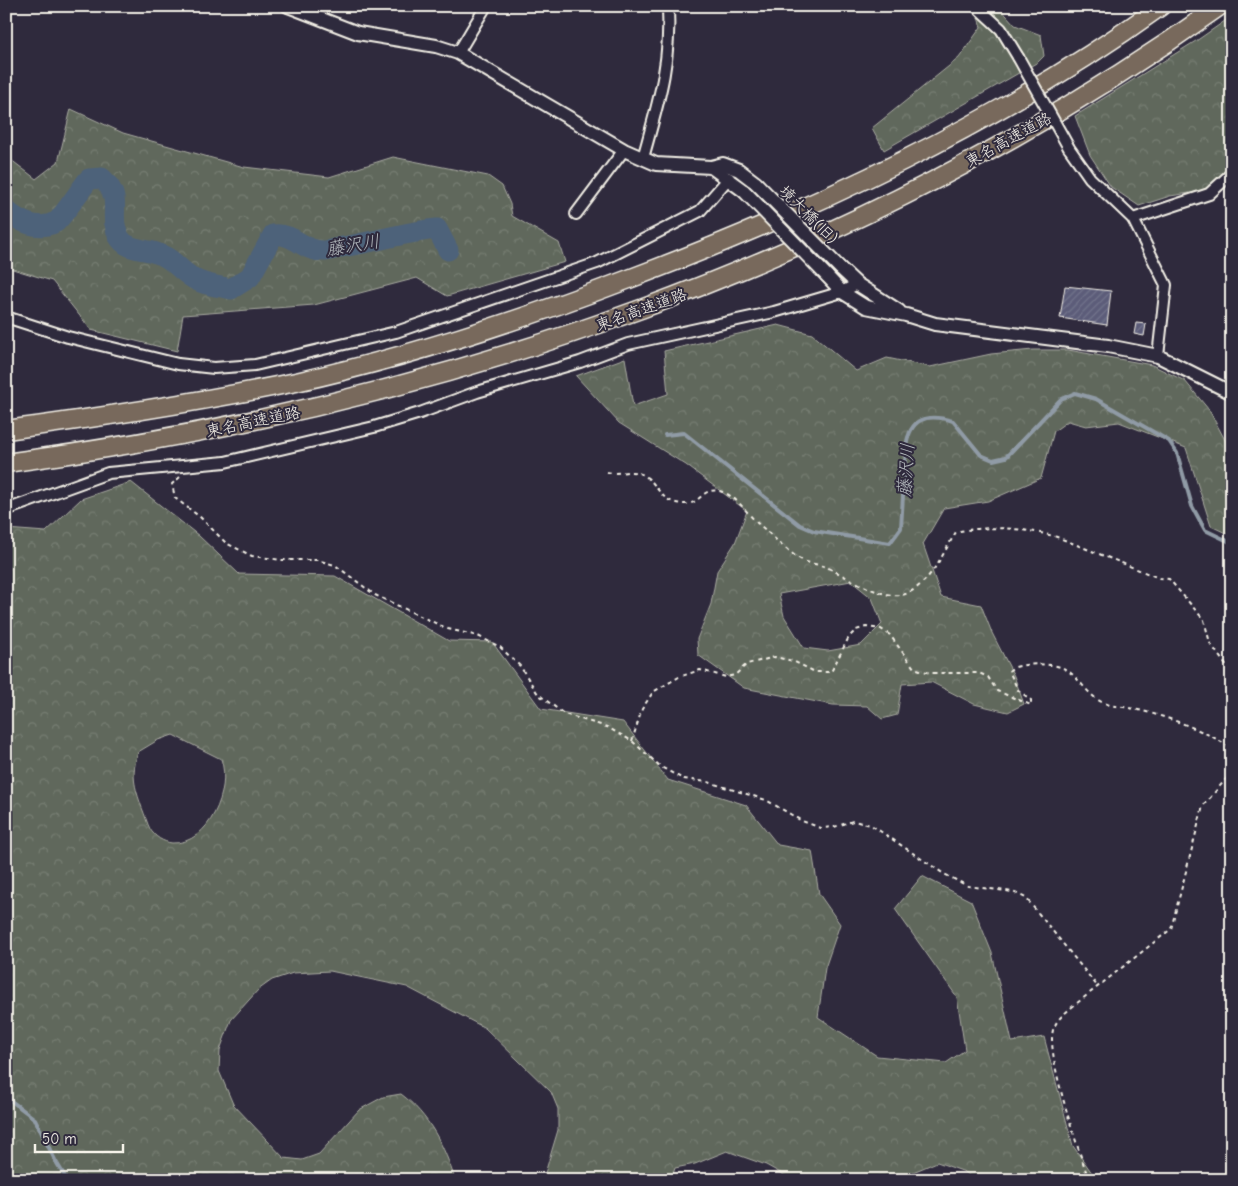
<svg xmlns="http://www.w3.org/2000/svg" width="1238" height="1186" font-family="'Comic Neue','Klee One',sans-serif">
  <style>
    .forest { fill: url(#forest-crowns); stroke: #aaaca2; fill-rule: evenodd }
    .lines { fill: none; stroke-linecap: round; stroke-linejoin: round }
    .stream { stroke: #909ba6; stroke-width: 4 }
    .river { stroke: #4e627a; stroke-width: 21 }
    .building { fill: url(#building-hatch); stroke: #f4f1e8 }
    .minor-casing { stroke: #f4f1e8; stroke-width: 14 }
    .tertiary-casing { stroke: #f4f1e8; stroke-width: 16 }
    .motorway-casing { stroke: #f4f1e8; stroke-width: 21 }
    .path { stroke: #f4f1e8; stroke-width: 2; stroke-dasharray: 4 4; stroke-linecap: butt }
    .minor { stroke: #2f2a3d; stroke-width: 10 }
    .tertiary { stroke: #2f2a3d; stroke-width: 12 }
    .motorway { stroke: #78695c; stroke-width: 18 }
    .minor-bridge-casing { stroke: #f4f1e8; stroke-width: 14; stroke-linecap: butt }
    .tertiary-bridge-casing { stroke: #f4f1e8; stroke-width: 16; stroke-linecap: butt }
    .minor-bridge { stroke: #2f2a3d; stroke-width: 10 }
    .tertiary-bridge { stroke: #2f2a3d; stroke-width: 12 }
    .labels { text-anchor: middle; stroke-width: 4; stroke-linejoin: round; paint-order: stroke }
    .street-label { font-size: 16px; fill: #f4f1e8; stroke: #2f2a3d }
    .water-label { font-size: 18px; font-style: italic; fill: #b2b8bc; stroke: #2f2a3d }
  </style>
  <defs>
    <pattern id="forest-crowns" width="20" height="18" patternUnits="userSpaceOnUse" patternTransform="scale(1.25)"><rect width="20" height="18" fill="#60685c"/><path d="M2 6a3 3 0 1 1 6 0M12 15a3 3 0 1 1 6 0" fill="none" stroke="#777e73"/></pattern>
    <pattern id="building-hatch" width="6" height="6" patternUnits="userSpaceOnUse" patternTransform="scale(1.25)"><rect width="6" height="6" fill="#5b5c79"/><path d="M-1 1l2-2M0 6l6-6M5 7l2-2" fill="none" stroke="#73748c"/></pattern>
  </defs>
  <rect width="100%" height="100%" fill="#2f2a3d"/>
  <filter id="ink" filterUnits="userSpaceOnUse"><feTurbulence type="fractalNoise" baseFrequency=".02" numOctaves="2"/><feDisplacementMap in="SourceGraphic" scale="10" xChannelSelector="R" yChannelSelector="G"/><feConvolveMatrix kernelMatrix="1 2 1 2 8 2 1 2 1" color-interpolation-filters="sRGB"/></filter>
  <g filter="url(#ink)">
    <!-- forest -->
    <g class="forest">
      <polygon points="971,6 998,6 1015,25 1041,35 1044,56 1038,62 884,150 872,128 959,58 981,27 977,14"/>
      <polygon points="1080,6 1120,6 1107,12"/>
      <polygon points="1232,16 1232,169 1209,190 1170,196 1139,206 1111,187 1090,155 1075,116 1199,39"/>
      <polygon points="71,109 123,133 244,167 329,177 393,157 488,176 502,186 510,204 512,216 559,243 565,262 447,296 417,278 314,305 183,315 177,351 91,330 52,281 6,267 6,156 36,179 58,162"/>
      <path d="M778,325L812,334L856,371L887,358L930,367L991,354L1033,350H1068L1152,365L1185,381L1209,410L1232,453V536L1211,526L1186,448L1119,422L1086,426L1068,421L1054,431L1041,478L988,501L944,508L923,544L941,597L981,605L992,633L1014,676L1024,704L1008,712L974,704L931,682L902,684L897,715L882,719L867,706L833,705L744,688L698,655L697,639L711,604L717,571L735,543L747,511L686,465L619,423L576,376L625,358L633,406L668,394L664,351ZM851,581L872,598L882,624L861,645L828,651L804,648L784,616L779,594Z"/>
      <path d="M131,482L199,536L239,574L335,576L449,641L492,642L541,709L623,722L668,780L746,805L778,845L812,851L819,894L840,924L825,968L818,1017L877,1056L946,1063L965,1050L957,997L895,909L922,876L971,901L992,953L1012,1042L1044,1037L1073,1146L1097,1180H975L965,1172L937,1162L894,1180H793L766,1165L727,1151L695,1164L675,1168L671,1180H543L558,1130V1109L551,1092L485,1028L407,987L330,971L293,973L272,980L258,990L231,1020L220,1050L219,1071L233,1104L284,1158L302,1160L319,1154L359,1110L383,1097L401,1094C429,1115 445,1147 455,1180H6V529L46,532L81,499ZM173,735L221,759C232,789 209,845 172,843C163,842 155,837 150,829C147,823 145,815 142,808C134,785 131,775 138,752L158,740Z"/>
    </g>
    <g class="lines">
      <!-- stream -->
      <g class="stream">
        <path d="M665,435L684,433L800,525L814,531L890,543L901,528L906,447C910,418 926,413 953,421L981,455L993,460L1006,457L1061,399L1075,393L1096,399L1169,441L1177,453L1192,506L1205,530L1232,543"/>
        <polyline points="6,1097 35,1119 55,1160 67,1180"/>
      </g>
      <!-- river -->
      <path class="river" d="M6,210C19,222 38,231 56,222C62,218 82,187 89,179L102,178C125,200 107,213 119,237C125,248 139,249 149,251C174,257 173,265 191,277C202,285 218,286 231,289L250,277L273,235C296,233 302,251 323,251C329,251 336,248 342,247C374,242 405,232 437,229L448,250"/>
    </g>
    <!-- building -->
    <g class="building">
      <polygon points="1065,286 1111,291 1107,325 1060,318"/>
      <polygon points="1136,323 1146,324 1144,336 1134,334"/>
    </g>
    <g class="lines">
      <defs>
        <g id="minor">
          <polyline points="976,6 1001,29 1018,57"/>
          <polyline points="458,53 486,6"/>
          <polyline points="1069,148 1090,178 1133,219 1166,285 1158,356"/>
          <path d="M643,158C658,103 671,64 668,6"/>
          <polyline points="576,214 624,150"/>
          <polyline points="1133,219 1209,194 1232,173"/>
          <polyline points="6,317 68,337 178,364 214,368 255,365 396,332 597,263 700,211 729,178"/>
          <polyline points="6,510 108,473 225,462 374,427 420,413 477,392 580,362 628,344 774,312 842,292 857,284"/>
        </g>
        <g id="tertiary">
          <polyline points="288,6 358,33 436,46 458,53 624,150 656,164 711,167 723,164 739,170 756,183"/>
          <polyline points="711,167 744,191"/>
          <polyline points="840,268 857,284 899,311"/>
          <polyline points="827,276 842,292 866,307 906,315 935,324 1108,346 1158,356 1232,393"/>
        </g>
        <g id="motorway">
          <path d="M6,430C103,417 200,402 296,382C409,357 521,320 629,279C815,209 999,123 1161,6"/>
          <path d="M6,463C439,406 863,261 1220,6"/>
        </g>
      </defs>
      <!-- minor casing -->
      <use href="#minor" class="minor-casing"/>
      <!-- tertiary casing -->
      <use href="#tertiary" class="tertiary-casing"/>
      <!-- motorway casing -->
      <use href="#motorway" class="motorway-casing"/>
      <!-- path -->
      <g class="path">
        <path d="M607,472C619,475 630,469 641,474C660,482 657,504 686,504C702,504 703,482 727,494C742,502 749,517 762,527C775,538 789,554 804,561C810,564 819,564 826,567C847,576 888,605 910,592C932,580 943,553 956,532C988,525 1025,528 1057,537L1159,578L1169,579L1204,620L1210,643L1232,674"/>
        <polyline points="180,477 172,484 175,498 200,517 226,543 252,556 282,560 317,560 335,565 375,595 448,629 478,636 500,647 520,666 538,694 564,714 607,727 632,741 661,767 683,779 708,782 766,800 802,821 821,828 834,827 853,821 871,825 944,874 968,886 1013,892 1026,898 1098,987"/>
        <path d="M632,741L642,709L653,692L679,677L700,670L726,677L735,675L747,664L775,657L793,661L815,672H831L849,637L856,630L866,627L881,629L890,635L914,668L930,673H979L988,677L997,691L1031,705V700L1018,690L1009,671C1016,662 1053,663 1063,668C1080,676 1088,699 1107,704C1114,707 1122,706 1129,708C1160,714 1207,730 1232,749"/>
        <path d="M1089,1180C1079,1151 1046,1057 1053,1030C1056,1020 1065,1013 1072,1007L1171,929L1203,806L1232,772"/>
      </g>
      <!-- minor -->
      <use href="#minor" class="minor"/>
      <!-- tertiary -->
      <use href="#tertiary" class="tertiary"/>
      <!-- motorway -->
      <use href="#motorway" class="motorway"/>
      <defs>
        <polyline id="minor-bridge" points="1018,57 1069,148"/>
        <g id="tertiary-bridge">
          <polyline points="756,183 840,268"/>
          <polyline points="744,191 827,276"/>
        </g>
      </defs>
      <!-- minor-bridge casing -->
      <use href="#minor-bridge" class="minor-bridge-casing"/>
      <!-- tertiary-bridge casing -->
      <use href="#tertiary-bridge" class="tertiary-bridge-casing"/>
      <!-- minor-bridge -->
      <use href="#minor-bridge" class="minor-bridge"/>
      <!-- tertiary-bridge -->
      <use href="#tertiary-bridge" class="tertiary-bridge"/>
    </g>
  </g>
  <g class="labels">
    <!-- street labels -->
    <g class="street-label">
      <text transform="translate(1008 139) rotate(-29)" y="6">東名高速道路</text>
      <text transform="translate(809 214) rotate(45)" y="6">境大橋(旧)</text>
      <text transform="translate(641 309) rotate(-20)" y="6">東名高速道路</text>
      <text transform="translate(253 421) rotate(-12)" y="6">東名高速道路</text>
    </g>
    <!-- water labels -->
    <g class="water-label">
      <text transform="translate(353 245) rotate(-9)" y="6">藤沢川</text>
      <text transform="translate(906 470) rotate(-86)" y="6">藤沢川</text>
    </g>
  </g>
  <!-- margin -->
  <rect width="1238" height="1186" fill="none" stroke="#2f2a3d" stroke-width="25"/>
  <rect x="12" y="12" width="1213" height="1161" fill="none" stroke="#f4f1e8" stroke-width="2" filter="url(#ink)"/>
  <!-- scale -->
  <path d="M35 1144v8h88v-8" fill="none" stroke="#f4f1e8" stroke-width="2.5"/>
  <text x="42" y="1144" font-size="15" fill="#f4f1e8" stroke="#2f2a3d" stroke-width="4" paint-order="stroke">50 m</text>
</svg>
